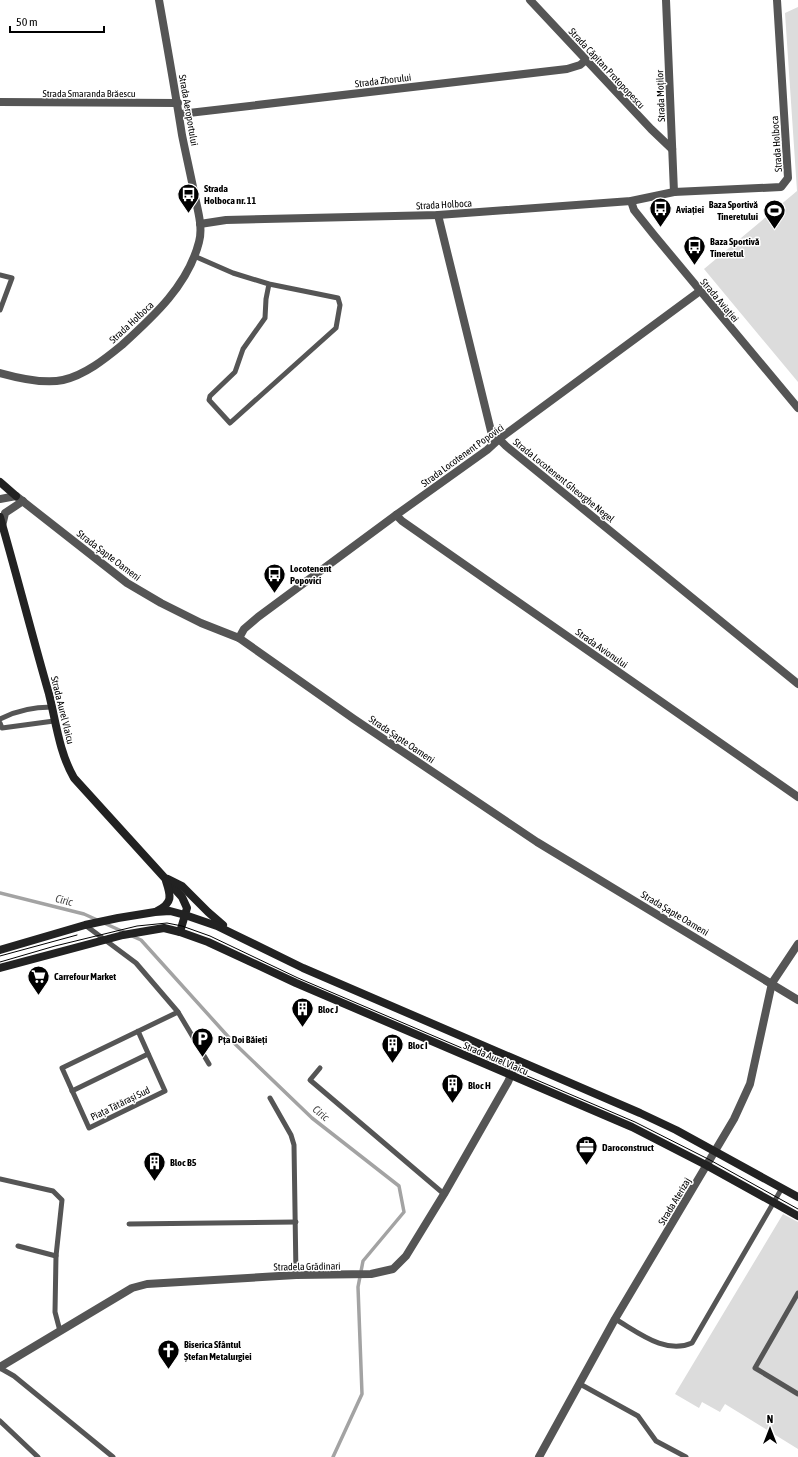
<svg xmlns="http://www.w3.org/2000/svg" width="798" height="1457" font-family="'Asap Condensed',sans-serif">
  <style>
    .green { fill: #dcdcdc }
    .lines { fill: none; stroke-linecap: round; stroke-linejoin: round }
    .stream { stroke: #a3a3a3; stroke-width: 3.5 }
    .lane { stroke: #555; stroke-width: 5 }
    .street { stroke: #555; stroke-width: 8 }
    .secondary { stroke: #222; stroke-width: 8 }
    .tram { stroke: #000; stroke-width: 1 }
    .labels { text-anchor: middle; stroke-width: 3; stroke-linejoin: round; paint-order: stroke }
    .street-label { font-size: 10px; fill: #000; stroke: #fff }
    .poi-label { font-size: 10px; font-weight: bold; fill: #000; stroke: #fff; text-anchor: start }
    .water-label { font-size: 11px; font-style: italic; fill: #444; stroke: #fff }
  </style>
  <rect width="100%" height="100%" fill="#fff"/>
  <!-- green -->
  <g class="green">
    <polygon points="798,7 798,382 704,269 797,191 785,13"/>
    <polygon points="783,1214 798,1222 798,1449 725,1404 720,1412 702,1402 699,1408 675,1394"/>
  </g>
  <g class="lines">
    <!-- stream -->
    <g class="stream">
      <polyline points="0,893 84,914 126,933"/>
      <polyline points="132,936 141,940 233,1042 312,1118 399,1186 404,1212 363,1261 358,1287 362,1394 333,1457"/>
    </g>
    <!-- lane -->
    <g class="lane">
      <polyline points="194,256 233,273 269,284 266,299 265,318 243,349 235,372 210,396 209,400 230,423 336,328 340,305 338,298 269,284"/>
      <polyline points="0,275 12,278 0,310"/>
      <path d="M0,719C17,710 33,707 52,707"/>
      <polyline points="0,723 2,728 54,721"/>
      <polyline points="85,925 136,963 178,1012 209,1064"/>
      <polyline points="138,1031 165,1091 89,1128 62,1068 178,1012"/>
      <polyline points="320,1068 310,1080 444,1194"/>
      <polyline points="72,1091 148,1054"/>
      <polyline points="270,1098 291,1135 294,1145 296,1275"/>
      <polyline points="0,1179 53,1191 62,1200 56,1256 55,1312 60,1331"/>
      <polyline points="129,1224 296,1222"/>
      <polyline points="18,1246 56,1256"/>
      <polyline points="798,1293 755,1368 798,1394"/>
      <path d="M615,1319C638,1332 665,1355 692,1343L782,1188"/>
      <polyline points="0,1368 14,1376 113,1457"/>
      <polyline points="580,1384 638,1416 656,1441 686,1457"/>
      <polyline points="0,1421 38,1457"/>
    </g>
    <!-- street -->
    <g class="street">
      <polyline points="530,0 651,129 672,149"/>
      <polyline points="666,0 674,192"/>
      <polyline points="0,102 178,103"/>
      <polyline points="180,114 567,69 580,65 586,60"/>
      <polyline points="631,201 634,210 654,235 798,408"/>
      <polyline points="438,215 491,431 506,446 798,684"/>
      <polyline points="200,224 226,220 438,215 631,201 674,192 781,187 788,178 777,0"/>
      <path d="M0,373C18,378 45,384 63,380C85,375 105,359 122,345C154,316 188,285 199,242C203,228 198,211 195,197C191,176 186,155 182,135C175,90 167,45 159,0"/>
      <polyline points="0,499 16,496 127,583 161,603 201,623 239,638 354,719 537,842 798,1000"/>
      <polyline points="396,515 402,521 798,797"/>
      <polyline points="2,526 5,513 23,501"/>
      <polyline points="239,638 244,629 258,617 396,515 487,450 499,439 700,291"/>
      <polyline points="0,1367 132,1288 147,1284 296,1275 371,1274 393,1269 406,1256 444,1194 508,1082 517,1061"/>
      <polyline points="539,1457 615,1319 734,1119 750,1084 772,983 798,944"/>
    </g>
    <!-- secondary -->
    <g class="secondary">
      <polyline points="0,482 16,496"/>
      <path d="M0,517C17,576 32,635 49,694C56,722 59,752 74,778L182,897L187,908L180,932"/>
      <polyline points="168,879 182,886 208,912 223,925"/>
      <path d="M157,911C173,903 171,896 166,881"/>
      <polyline points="0,950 85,925 118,918 155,912 170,911 185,915 217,926 303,968 640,1113 676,1130 798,1197"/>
      <polyline points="0,968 123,935 164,928 180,932 208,942 296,983 632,1127 706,1165 798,1216"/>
    </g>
    <!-- tram -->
    <g class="tram">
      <polyline points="0,956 77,935"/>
      <polyline points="0,962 55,946 137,926 167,923 182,926 210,936 298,978 635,1122 710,1160 798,1209"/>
    </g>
  </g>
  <!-- icons -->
  <defs>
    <symbol id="bus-pin" viewBox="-11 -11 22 30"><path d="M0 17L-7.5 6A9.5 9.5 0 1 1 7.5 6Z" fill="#000" stroke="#fff"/><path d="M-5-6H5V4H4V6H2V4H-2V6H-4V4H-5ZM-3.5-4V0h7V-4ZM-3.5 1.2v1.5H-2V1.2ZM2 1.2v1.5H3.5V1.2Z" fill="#fff"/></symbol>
    <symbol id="stadium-pin" viewBox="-11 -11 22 30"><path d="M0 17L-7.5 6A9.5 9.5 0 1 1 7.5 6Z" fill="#000" stroke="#fff"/><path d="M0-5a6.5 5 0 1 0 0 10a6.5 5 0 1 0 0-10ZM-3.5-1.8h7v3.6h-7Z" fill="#fff"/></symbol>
    <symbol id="supermarket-pin" viewBox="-11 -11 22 30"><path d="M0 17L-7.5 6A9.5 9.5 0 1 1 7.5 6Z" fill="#000" stroke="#fff"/><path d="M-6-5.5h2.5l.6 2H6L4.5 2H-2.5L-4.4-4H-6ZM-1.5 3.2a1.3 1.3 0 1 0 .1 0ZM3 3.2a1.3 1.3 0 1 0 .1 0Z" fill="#fff"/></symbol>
    <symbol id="building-pin" viewBox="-11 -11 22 30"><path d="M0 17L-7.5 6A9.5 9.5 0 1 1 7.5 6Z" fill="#000" stroke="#fff"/><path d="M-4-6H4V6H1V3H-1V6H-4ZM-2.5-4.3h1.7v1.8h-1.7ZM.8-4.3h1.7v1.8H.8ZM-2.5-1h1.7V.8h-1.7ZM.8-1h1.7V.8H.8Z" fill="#fff"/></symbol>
    <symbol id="parking-pin" viewBox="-11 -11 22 30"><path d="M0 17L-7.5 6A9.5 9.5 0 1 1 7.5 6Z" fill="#000" stroke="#fff"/><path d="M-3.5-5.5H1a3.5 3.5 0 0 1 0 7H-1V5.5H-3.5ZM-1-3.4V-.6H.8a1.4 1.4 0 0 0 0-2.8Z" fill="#fff"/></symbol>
    <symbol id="office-pin" viewBox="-11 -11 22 30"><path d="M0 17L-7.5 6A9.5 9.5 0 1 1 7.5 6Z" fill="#000" stroke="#fff"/><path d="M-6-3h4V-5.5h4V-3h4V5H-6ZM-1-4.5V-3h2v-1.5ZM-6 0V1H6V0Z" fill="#fff"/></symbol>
    <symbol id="church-pin" viewBox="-11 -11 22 30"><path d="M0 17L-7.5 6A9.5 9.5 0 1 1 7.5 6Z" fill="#000" stroke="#fff"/><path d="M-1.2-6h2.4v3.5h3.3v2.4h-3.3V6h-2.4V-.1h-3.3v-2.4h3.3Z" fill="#fff"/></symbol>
  </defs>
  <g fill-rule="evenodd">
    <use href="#bus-pin" x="176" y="182" width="25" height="34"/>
    <use href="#bus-pin" x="648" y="196" width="25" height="34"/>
    <use href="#stadium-pin" x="762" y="198" width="25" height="34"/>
    <use href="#bus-pin" x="682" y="234" width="25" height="34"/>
    <use href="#bus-pin" x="262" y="562" width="25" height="34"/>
    <use href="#supermarket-pin" x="26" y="964" width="25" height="34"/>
    <use href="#building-pin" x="290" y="996" width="25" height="34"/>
    <use href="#parking-pin" x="190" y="1026" width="25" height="34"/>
    <use href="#building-pin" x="380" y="1032" width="25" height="34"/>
    <use href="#building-pin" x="440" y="1072" width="25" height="34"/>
    <use href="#office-pin" x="574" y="1134" width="25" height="34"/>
    <use href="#building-pin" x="142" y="1150" width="25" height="34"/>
    <use href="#church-pin" x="156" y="1338" width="25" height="34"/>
  </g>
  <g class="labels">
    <!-- street labels -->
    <g class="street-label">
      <text transform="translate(607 68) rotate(47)" y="4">Strada Căpitan Protopopescu</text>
      <text transform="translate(383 80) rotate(-7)" y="4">Strada Zborului</text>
      <text x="89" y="97">Strada Smaranda Brăescu</text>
      <text transform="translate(660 96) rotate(-92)" y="4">Strada Moților</text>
      <text transform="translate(189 110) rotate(80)" y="4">Strada Aeroportului</text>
      <text transform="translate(776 144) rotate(-94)" y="4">Strada Holboca</text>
      <text transform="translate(444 204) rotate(-3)" y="4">Strada Holboca</text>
      <text transform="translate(720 300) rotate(50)" y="4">Strada Aviației</text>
      <text transform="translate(131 322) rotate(-43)" y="4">Strada Holboca</text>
      <text transform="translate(462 455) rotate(-36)" y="4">Strada Locotenent Popovici</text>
      <text transform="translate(564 480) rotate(39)" y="4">Strada Locotenent Gheorghe Negel</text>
      <text transform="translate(109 555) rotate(37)" y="4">Strada Șapte Oameni</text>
      <text transform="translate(602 648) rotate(35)" y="4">Strada Avionului</text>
      <text transform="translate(63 710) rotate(76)" y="4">Strada Aurel Vlaicu</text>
      <text transform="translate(402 739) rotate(34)" y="4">Strada Șapte Oameni</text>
      <text transform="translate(675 913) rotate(31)" y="4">Strada Șapte Oameni</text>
      <text transform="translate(496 1058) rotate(23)" y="4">Strada Aurel Vlaicu</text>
      <text transform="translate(120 1103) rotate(-26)" y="4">Piața Tătărași Sud</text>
      <text transform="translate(674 1201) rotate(-59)" y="4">Strada Aterizaj</text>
      <text transform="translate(307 1266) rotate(-1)" y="4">Stradela Grădinari</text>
    </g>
    <!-- poi labels -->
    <g class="poi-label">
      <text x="204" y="192">Strada<tspan x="204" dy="12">Holboca nr. 11</tspan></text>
      <text x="758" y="208" text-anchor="end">Baza Sportivă<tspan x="758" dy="12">Tineretului</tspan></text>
      <text x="676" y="213">Aviației</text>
      <text x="710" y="245">Baza Sportivă<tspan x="710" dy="12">Tineretul</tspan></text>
      <text x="290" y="572">Locotenent<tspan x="290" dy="12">Popovici</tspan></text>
      <text x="54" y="980">Carrefour Market</text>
      <text x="318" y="1013">Bloc J</text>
      <text x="218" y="1043">Pța Doi Băieți</text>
      <text x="408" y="1049">Bloc I</text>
      <text x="468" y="1089">Bloc H</text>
      <text x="602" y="1151">Daroconstruct</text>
      <text x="170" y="1166">Bloc B5</text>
      <text x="184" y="1348">Biserica Sfântul<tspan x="184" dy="12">Ștefan Metalurgiei</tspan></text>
    </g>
    <!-- water labels -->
    <g class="water-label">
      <text transform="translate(64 900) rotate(14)" y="4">Ciric</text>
      <text transform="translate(321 1113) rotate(40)" y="4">Ciric</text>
    </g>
  </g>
  <!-- north arrow -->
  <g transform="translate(770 1429)" stroke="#ffffff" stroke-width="3" paint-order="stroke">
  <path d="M0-3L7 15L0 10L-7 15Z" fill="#000000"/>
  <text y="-6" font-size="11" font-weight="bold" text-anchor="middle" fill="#000000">N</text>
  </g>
  <!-- scale -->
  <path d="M10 26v6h94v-6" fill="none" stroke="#000000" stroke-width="2"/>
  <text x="16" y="26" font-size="12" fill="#000000" stroke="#ffffff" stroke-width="3" paint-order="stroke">50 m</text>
</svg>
